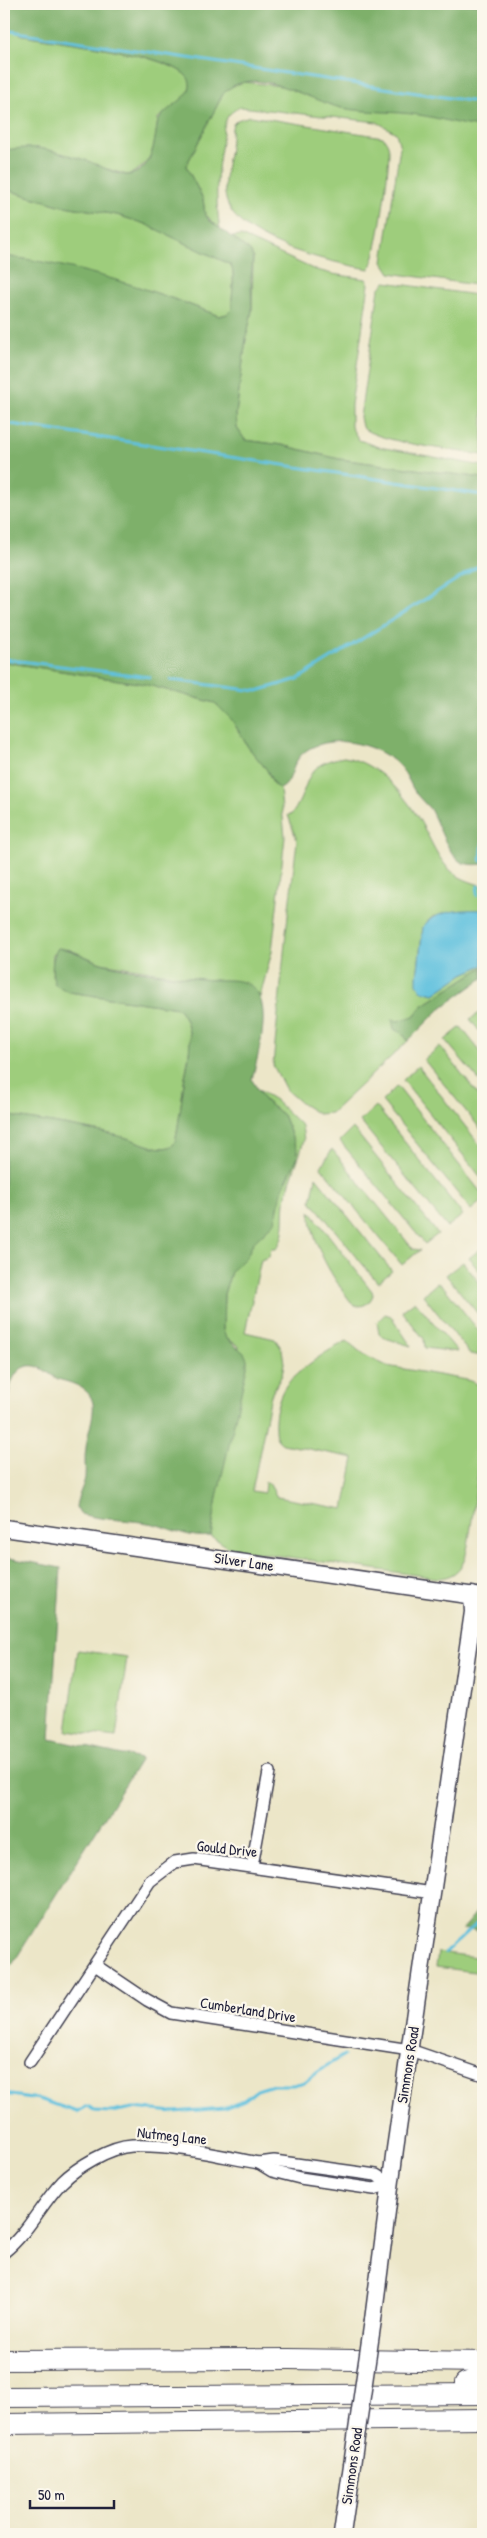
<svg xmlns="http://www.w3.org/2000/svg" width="487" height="2538" font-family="'Patrick Hand',sans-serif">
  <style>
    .green { fill: #9ecd7b; stroke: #60785b }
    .forest { fill: #7eb06b; stroke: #506953 }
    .water { fill: #60c1de; stroke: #41728c }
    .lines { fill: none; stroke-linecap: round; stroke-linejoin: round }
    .stream { stroke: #60c1de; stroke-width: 3 }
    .minor-casing { stroke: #403f50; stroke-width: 14 }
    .secondary-casing { stroke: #403f50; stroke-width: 19 }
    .motorway-casing { stroke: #403f50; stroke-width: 22 }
    .minor { stroke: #fff; stroke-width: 11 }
    .secondary { stroke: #fff; stroke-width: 16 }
    .motorway { stroke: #fff; stroke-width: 20 }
    .secondary-bridge-casing { stroke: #403f50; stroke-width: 19; stroke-linecap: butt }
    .secondary-bridge { stroke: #fff; stroke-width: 16 }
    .labels { text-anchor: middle; stroke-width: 4.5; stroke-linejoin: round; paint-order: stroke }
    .street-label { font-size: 15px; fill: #22223b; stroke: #fbf7ec }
  </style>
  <rect width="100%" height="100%" fill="#fbf7ec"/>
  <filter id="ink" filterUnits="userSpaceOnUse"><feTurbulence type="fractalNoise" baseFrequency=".02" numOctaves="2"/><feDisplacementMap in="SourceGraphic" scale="10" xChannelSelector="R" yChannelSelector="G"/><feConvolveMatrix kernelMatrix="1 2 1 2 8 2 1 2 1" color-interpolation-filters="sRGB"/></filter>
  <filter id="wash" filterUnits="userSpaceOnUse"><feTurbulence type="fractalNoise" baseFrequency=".0096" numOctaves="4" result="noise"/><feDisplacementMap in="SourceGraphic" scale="20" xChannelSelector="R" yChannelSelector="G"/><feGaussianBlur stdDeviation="1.12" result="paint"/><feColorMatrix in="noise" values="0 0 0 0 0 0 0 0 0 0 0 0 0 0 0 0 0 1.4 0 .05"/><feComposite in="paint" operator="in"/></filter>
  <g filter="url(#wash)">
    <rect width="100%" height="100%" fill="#ece6c8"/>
    <!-- green -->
    <g class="green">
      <path d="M4,28C12,30 20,35 29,36C52,40 197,56 191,87C189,96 166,112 158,118C155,143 154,166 127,175L38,148L4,150Z"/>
      <path d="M243,82L282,86L341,108L418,114L483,127V286L390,273L383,262L400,147L396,133L377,122L240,107C236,109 231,112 228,116C223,124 223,135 222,143C216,174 215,199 220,229L205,214L203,199L186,166L223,94L228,88Z"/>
      <path d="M250,116L383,137C386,141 389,145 389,151C389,169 378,257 369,269C330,262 247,244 229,207C221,192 226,170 229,154C231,146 231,128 233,124L237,120Z"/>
      <path d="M4,189L59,205L117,215L146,224L231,265C236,278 231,295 232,309L227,314L219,316C149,288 79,267 4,256Z"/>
      <polygon points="241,236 313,269 332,274 366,279 369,284 351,405 351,427 359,440 379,447 483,466 483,478 339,459 282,445 245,440 237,428 236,414 246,339 252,311 253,257 250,251 232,237"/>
      <path d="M385,282L483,296V455C460,451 375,442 362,427L360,417L379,289Z"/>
      <path d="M4,662L144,684L215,703L232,720L248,747L267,770L274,785L280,789L285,837L272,951L260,997L256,991L236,981L205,980L101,963L68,949L53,954L52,977L69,992L178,1008C196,1028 189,1057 184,1081C183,1090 177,1140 174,1144C164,1154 139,1142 127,1138C87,1128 45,1122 4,1115Z"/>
      <path d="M344,757C380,763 409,799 425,830C432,843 438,858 449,869C459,879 471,882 483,886V910L432,917L423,927L417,977L434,994L463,974L483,965V967L422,1006L414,1016L394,1025V1029L403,1034L408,1041L331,1113L318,1114L302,1104L286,1090L273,1065L286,932L297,841L288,815L292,814C312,786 300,764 344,757Z"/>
      <polygon points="483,1011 483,1036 470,1019"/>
      <polygon points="461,1027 483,1055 483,1085 445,1040"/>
      <polygon points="440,1046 483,1101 483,1132 424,1060"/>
      <polygon points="418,1066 483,1149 483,1180 403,1080"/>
      <polygon points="397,1086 483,1195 483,1200 471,1210 382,1101"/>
      <path d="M255,1088L275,1100L302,1126L304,1140C299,1159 291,1176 286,1196C282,1214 288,1233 276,1249H271L269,1257L261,1260L245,1332L275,1339L282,1349L284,1363L282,1375L271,1395L252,1491L264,1493L265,1482L269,1483L277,1497L344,1509L354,1458L283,1444C276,1440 275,1435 275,1428C274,1415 278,1398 285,1387C295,1372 330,1348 347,1341L364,1355L387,1366L467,1380C473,1382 480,1384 483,1390C487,1402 471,1547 464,1561C459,1572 450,1578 437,1578L231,1549L211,1536L239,1346L226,1338L223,1330L224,1294L231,1272L247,1256L253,1242L275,1222L281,1193L297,1158L298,1151L283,1115L264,1100Z"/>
      <polygon points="376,1106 463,1215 447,1227 360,1121"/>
      <polygon points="353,1128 438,1234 425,1244 340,1141"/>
      <polygon points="332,1149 413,1249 420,1250 402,1265 321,1167"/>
      <polygon points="316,1177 392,1271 378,1283 311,1201"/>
      <path d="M310,1211L372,1291L373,1295C370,1304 362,1308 353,1305C331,1275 313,1248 310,1211Z"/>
      <polygon points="483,1247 483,1276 469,1258"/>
      <polygon points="463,1262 483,1287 483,1320 446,1275"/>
      <polygon points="437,1283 443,1286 483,1336 483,1356 470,1354 423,1295"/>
      <polygon points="415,1301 458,1352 425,1348 424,1339 402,1311"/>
      <polygon points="385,1314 391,1316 411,1346 385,1338 379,1334 377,1322"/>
      <polygon points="78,1650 127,1657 116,1737 67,1731"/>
      <polygon points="438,1952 483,1958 483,1973 436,1967"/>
    </g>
    <!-- forest -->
    <g class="forest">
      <path d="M4,4H483V127C461,126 441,118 419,115C394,111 368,113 342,108C310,102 253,61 223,94L186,166L203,199L205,214L209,220L250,251L253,257L251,279L252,311L246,339L236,414L237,428L245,440L282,445L339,459L483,478V864C477,865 467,865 461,862C447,853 438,823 430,809C426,804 421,800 417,795C411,787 408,776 401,768C385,748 346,736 321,744C285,754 298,781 280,789L274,785L267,770L248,747L232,720L215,703L144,684L4,662V256C78,265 150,289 219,316L227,314L232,309C231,295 236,277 231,265L145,224L117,215L59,205L4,189V150C15,149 27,147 38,148C52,150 68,155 82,159C94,162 117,176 128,175C152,171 154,145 157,126C159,108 191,101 190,84C190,55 54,41 29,36C20,35 12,30 4,28Z"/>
      <path d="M58,948C73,949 86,958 101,963C130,971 171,975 202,979C220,982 244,975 256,991C272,1011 257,1058 252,1080L264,1100L283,1115L298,1151L297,1158L281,1193L275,1222L253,1243L247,1256L231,1272L224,1294L223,1330L226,1338L244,1353L247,1359V1367L217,1497L211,1536C191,1539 172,1529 154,1524C129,1519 106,1521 80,1514L76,1507C77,1497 83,1488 85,1478C86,1468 84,1458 86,1448C87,1434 95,1416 93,1403C90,1388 73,1383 61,1380C51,1377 45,1368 35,1366C0,1361 9,1428 4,1449V1115C45,1122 87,1128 127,1138C139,1142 164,1154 174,1144C177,1141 183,1087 185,1077C190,1054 195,1026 178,1008L69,992L55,985C51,974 51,957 58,948Z"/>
      <polygon points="483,967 483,978 441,1008 408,1041 403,1034 394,1029 392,1019 398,1021 414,1016 422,1006"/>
      <polygon points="4,1557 61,1568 50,1739 141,1759 7,1973 4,1971"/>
      <polygon points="483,1904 483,1932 462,1929"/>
    </g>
    <!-- water -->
    <path class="water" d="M483,910V965L463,974L434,994L422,991L417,984V977L423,927C434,910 465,909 483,910Z"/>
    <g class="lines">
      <!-- stream -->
      <g class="stream">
        <polyline points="4,30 483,103"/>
        <polyline points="4,423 483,495"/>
        <polyline points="4,659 150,677"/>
        <polyline points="171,680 257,691 298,679 483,563"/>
        <polyline points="481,861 483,842"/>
        <polyline points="477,895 478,886"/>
        <polyline points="445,1953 483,1918"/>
        <polyline points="4,2094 39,2099 77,2112 88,2106 95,2111 111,2112 133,2108 174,2112 224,2108 244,2100 257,2090 273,2085 293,2085 305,2082 318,2071 344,2055"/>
      </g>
    </g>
  </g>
  <g filter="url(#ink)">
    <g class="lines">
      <defs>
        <g id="minor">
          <polyline points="252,1866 269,1772"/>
          <polyline points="95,1965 147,2000 171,2013 410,2050 483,2075"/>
          <polyline points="30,2062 150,1881 175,1862 194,1859 433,1893"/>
          <polyline points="259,2163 272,2171 300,2178 374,2189 390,2184"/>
          <path d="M4,2252C28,2233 41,2204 62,2182C77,2167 110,2147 132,2146C174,2144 218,2156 259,2163L274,2161L376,2175L390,2184"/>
        </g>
        <g id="secondary">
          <polyline points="4,1528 482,1597"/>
          <polyline points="373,2320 395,2149 473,1612 472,1595"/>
          <polyline points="342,2534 352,2465"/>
        </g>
        <g id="motorway">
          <polyline points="4,2360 289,2359 483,2362"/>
          <polyline points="465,2383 483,2377"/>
          <polyline points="4,2397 483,2394"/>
          <polyline points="4,2424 483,2419"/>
        </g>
      </defs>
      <!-- minor casing -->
      <use href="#minor" class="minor-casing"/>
      <!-- secondary casing -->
      <use href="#secondary" class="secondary-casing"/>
      <!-- motorway casing -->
      <use href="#motorway" class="motorway-casing"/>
      <!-- minor -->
      <use href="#minor" class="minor"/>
      <!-- secondary -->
      <use href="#secondary" class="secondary"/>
      <!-- motorway -->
      <use href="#motorway" class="motorway"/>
      <defs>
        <polyline id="secondary-bridge" points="352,2465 373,2320"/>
      </defs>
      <!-- secondary-bridge casing -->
      <use href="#secondary-bridge" class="secondary-bridge-casing"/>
      <!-- secondary-bridge -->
      <use href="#secondary-bridge" class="secondary-bridge"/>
    </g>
  </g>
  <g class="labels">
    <!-- street labels -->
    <g class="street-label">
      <text transform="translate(244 1562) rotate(8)" y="5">Silver Lane</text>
      <text transform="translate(227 1849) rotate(6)" y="5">Gould Drive</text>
      <text transform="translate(248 2010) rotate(9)" y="5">Cumberland Drive</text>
      <text transform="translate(408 2065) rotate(-81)" y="5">Simmons Road</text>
      <text transform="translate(172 2136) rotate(6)" y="5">Nutmeg Lane</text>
      <text transform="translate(352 2466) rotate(-82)" y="5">Simmons Road</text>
    </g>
  </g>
  <!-- margin -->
  <rect width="487" height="2538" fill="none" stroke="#fbf7ec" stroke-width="20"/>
  <!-- scale -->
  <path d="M30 2500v8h84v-8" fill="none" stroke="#22223b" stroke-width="2.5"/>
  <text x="38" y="2500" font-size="15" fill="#22223b" stroke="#fbf7ec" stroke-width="4" paint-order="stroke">50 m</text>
</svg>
